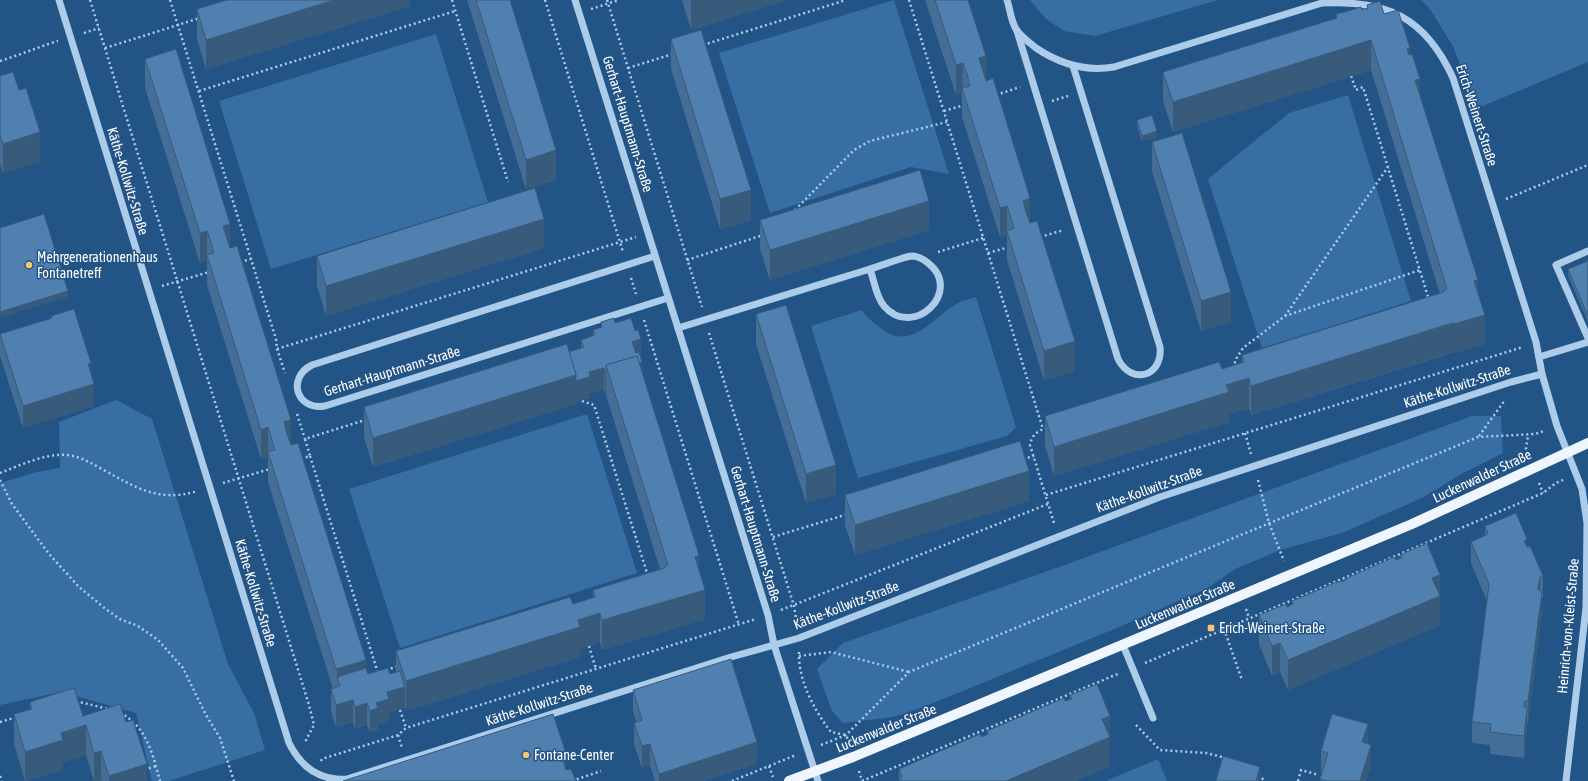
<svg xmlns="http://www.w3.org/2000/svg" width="1588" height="781" font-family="'Asap Condensed',sans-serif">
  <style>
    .green { fill: #376ea3 }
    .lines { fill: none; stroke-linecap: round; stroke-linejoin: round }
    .path { stroke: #adcce9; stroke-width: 2.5; stroke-dasharray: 2 3; stroke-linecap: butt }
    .minor { stroke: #adcce9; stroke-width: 7 }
    .major { stroke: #f0f6fe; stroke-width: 10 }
    .wall { fill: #456e97 }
    .shaded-wall { fill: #385a7b }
    .building { fill: #5080b0; stroke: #385a7b }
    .poi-dot { fill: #f4c670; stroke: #235486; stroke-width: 1.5 }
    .labels { text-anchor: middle; stroke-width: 3; stroke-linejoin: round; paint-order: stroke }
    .street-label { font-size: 14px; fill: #fff; stroke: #235486 }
    .poi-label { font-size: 14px; fill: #fff; stroke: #235486; text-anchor: start }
  </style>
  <rect width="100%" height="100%" fill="#235486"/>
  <!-- green -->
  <g class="green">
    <polygon points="894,0 949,174 911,167 770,213 719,53"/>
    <polygon points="1030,0 1218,0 1095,36 1064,31 1046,19"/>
    <polygon points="1421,0 1588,0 1588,62 1483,106 1476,105 1472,101 1454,48 1430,9"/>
    <polygon points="436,34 488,202 271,269 219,101"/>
    <polygon points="1348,95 1411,301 1262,348 1208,179 1289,113"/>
    <path d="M976,297L1016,427L1007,436L858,478L811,326L862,310C867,318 874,323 882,329C912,352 934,316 958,303C963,300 970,299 976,297Z"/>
    <polygon points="116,400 152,419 228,664 254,713 265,750 169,781 152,781 136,713 61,692 0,705 0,483 37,472 60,468 59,422"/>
    <polygon points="587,414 637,573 400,648 349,489"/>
    <polygon points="1472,416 1501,416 1503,453 1463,473 1422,498 1342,533 1280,550 1235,569 1208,588 1117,628 921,708 893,717 843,723 832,711 817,669 843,643 1059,567"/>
    <polygon points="1158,759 1167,781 1108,781 1108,780"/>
  </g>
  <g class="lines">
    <!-- path -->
    <g class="path">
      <polyline points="90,0 309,705 314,725 305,742 306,743"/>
      <polyline points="170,0 276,339 277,349 285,373"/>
      <polyline points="452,0 508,182"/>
      <polyline points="545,0 623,252"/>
      <polyline points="607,0 702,307"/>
      <polyline points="909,0 1043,429"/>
      <polyline points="591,9 619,0"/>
      <polyline points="84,33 99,28"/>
      <polyline points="703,45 846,0"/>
      <polyline points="105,48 200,18"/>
      <path d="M0,61C20,55 38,47 58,41"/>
      <polyline points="628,68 673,54"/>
      <polyline points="1351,76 1356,90 1363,87 1429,300"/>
      <polyline points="199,91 455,11"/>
      <polyline points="996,95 1020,87"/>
      <polyline points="1052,101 1068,96"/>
      <polyline points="944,111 964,105"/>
      <polyline points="1506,199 1588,165"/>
      <polyline points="795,210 854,150 870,141 947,122"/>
      <polyline points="1040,237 1064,230"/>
      <polyline points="938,252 983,238"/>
      <polyline points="988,253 1009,247"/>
      <polyline points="687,260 763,235"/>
      <polyline points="240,262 251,259"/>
      <polyline points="631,278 636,294"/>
      <polyline points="162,286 209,272"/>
      <polyline points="1285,316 1388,167"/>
      <polyline points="644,320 739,625"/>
      <polyline points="709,333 794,606 797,625"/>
      <polyline points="277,349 636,237"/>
      <polyline points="1233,368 1236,359 1243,348 1285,316 1420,270"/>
      <polyline points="582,401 594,405 648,576"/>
      <polyline points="297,414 305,439"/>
      <path d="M1047,428C1037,431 1032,435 1030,445L1054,523"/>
      <polyline points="1245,433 1251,454"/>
      <polyline points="1479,436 1505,400"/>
      <polyline points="1528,454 1526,449 1528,435"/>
      <polyline points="310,456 378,673"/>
      <polyline points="301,459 310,456 305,439 365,420"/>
      <polyline points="1023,459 1034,456"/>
      <path d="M0,473C21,465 45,453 68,455C81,457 91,463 102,469C135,487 158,503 198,491"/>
      <polyline points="0,480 12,504 49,554 79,587 107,610 120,619 138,626 158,640 183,668 206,715 220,738 234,781"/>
      <polyline points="1258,480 1269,523 1284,561"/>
      <polyline points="223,483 270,469"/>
      <polyline points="1539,483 1543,493"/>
      <polyline points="1046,495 1523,347"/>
      <polyline points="773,537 848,514"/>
      <polyline points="1246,609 1249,618"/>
      <polyline points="781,610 1048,504"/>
      <polyline points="1224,629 1242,680"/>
      <polyline points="589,646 596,669"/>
      <path d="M799,652C798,680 814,710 831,732L846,735L849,742"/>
      <polyline points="799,656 831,652 909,672"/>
      <polyline points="1145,663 1543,493 1556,483 1563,480"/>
      <polyline points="386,670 399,666"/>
      <polyline points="76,701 108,709"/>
      <polyline points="400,710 406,728"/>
      <path d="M120,713C147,726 153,756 160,781"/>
      <polyline points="0,722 17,717"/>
      <polyline points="1136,725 1160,750 1206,753 1226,758"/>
      <polyline points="398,735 402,748"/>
      <polyline points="821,745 846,735 909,672 1478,437 1535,434 1544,431"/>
      <polyline points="321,761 322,759 398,735 406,728 756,619"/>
      <polyline points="769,766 773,777"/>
      <polyline points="144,770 156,766"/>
      <polyline points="859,771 862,781"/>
      <polyline points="1258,775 1265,781"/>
      <polyline points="0,776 2,781"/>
      <polyline points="572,781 601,771"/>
      <polyline points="732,781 796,755"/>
      <polyline points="862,781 1120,673"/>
      <polyline points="1298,781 1301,770 1319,775"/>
    </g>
    <!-- minor -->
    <g class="minor">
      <path d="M59,0L289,743C301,767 320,781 347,779L731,657L799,638L1160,497L1511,382L1542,374"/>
      <polyline points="575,0 768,615 774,645 818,781"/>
      <path d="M1007,0C1010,9 1011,21 1016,29C1020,36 1030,43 1036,48C1060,64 1085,72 1114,67L1322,3C1387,0 1425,17 1453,78L1536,342L1542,374L1557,426L1582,489L1587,523L1586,608L1566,781"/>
      <path d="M1017,31L1118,359C1132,386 1163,376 1160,347L1073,66"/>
      <polyline points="1588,251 1556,265 1588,338"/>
      <path d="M655,256L312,365C286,378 297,411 325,406L668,298"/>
      <path d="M678,328L870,269C874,280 876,297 884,306C913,340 964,291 928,263C923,259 918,256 912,256C902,257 881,266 870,269"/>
      <polyline points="1539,357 1588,342"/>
      <polyline points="1123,645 1153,718"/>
    </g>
    <!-- major -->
    <polyline class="major" points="789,781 853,757 1412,524 1588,443"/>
  </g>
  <!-- wall -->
  <g class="wall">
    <polygon points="410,0 410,6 206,69 197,39 197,9"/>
    <polygon points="467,0 510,0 556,180 526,189"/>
    <polygon points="682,0 787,0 691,30"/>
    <polygon points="925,0 968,0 986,81 1030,223 1075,371 1044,380 1007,260 1007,235 1000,237 962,117 962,93 956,95"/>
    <polygon points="1367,5 1384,14 1410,55 1420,94 1478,292 1485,344 1454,353 1454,352 1449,354 1251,415 1249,408 1229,414 1229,422 1054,476 1045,445 1045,416 1222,369 1242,363 1242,355 1440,294 1371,70 1173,132 1163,101 1163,72 1336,18 1336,14 1362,10 1367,8"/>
    <polygon points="671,39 751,220 720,229 671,69"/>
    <polygon points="145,59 230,248 291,445 368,674 390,674 396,672 396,651 573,604 593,598 593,590 660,569 606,395 605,395 604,389 590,393 590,398 576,402 576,404 373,467 364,437 364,407 581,348 581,340 593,336 593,330 601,327 601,322 615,323 641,360 642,372 699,568 705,619 602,650 600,642 580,649 580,657 406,711 405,708 389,713 389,720 378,724 378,730 370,732 367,725 355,729 353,722 336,727 331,711 331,689 333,689 268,482 268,457 261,459 207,285 207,260 200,263 145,88"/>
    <polygon points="0,76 40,162 3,173 0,165"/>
    <polygon points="1137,120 1157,137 1142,141 1137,126"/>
    <polygon points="1152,142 1231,322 1201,331 1152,171"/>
    <polygon points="760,220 929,230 770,280 760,249"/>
    <polygon points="544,248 326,316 317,286 317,256"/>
    <polygon points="1588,261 1588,322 1568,275 1568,269"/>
    <polygon points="756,314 836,494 806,503 756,344"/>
    <polygon points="51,316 94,406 23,428 0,356 0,334 51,319"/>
    <polygon points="845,495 1029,501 855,555 845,525"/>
    <polygon points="1485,526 1527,547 1543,576 1543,598 1542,598 1542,612 1528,723 1527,723 1527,729 1524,758 1490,754 1490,745 1472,743 1472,722 1487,601 1471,563 1471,542 1485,536"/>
    <polygon points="1400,555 1440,604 1440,625 1288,690 1280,672 1272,676 1259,644 1259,615 1292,605 1292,601 1400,558"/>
    <polygon points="633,690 757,764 703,781 655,781 650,765 642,768 634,744 634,723 636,722 633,711"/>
    <polygon points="1070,695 1110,716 1110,766 1075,781 899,781 899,769 987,735 987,731 1070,699"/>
    <polygon points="30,702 83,716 126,722 147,781 102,781 101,780 99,781 94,781 86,755 63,762 63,770 25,781 14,744 14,714 30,710"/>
    <polygon points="1368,744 1371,766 1366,781 1320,781 1322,773 1321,772 1321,751"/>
  </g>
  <!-- shaded-wall -->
  <g class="shaded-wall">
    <polygon points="334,0 410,0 410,6 206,69 206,40"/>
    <polygon points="691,0 787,0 691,30"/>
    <polygon points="1371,40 1371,70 1173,132 1173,102"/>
    <polygon points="1410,48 1410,77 1407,49"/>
    <polygon points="986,56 986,85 979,58"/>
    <polygon points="963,63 962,93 956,95 956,65"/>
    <polygon points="1420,79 1420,109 1415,80"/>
    <polygon points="1157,131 1157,137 1142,141 1142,136"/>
    <polygon points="40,132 40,162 3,173 3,144"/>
    <polygon points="556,150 556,180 526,189 526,160"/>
    <polygon points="751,190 751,220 720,229 720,199"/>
    <polygon points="1030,198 1030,228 1023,201"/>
    <polygon points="929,201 929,230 770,280 770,250"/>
    <polygon points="1007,206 1007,235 1000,237 1000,208"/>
    <polygon points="544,219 544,248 326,316 326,286"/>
    <polygon points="230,224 230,253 223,226"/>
    <polygon points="207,231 207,260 200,263 200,233"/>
    <polygon points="1478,280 1478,309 1474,281"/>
    <polygon points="68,291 68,297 0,318 0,312"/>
    <polygon points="1231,292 1231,322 1201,331 1201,301"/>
    <polygon points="1485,315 1485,344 1454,353 1454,324"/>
    <polygon points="1454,323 1454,352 1251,415 1251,386"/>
    <polygon points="641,339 641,361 632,364 632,342"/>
    <polygon points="1075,341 1075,371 1044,380 1044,351"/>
    <polygon points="642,362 642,384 608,373"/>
    <polygon points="91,363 91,385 88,364"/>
    <polygon points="604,368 604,389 590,393 590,398 576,402 576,404 373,467 373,438 576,375 589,372"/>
    <polygon points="606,373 606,395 605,395 605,374"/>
    <polygon points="1249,378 1249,408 1229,414 1229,422 1054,476 1054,447 1226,385"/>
    <polygon points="94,384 94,406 23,428 23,406"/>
    <polygon points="291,420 291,450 284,422"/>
    <polygon points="268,427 268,457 261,459 261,430"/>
    <polygon points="836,465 836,494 806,503 806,474"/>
    <polygon points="1029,471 1029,501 855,555 855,525"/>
    <polygon points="1527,539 1527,561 1524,541"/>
    <polygon points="699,555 699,585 695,557"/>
    <polygon points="1440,575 1440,625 1288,690 1288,660 1432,578"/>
    <polygon points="1540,577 1540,599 1538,590"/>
    <polygon points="705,590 705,619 602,650 602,620"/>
    <polygon points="1542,591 1542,612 1528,723 1528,701"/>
    <polygon points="600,613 600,642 580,649 580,657 406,711 406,681 578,620"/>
    <polygon points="1280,643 1280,672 1272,676 1272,646"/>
    <polygon points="366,660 366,690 340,686 337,677 337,669"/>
    <polygon points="405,687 405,708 389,713 389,720 378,724 378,730 370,732 370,711 376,703 387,692"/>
    <polygon points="353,700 353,722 336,727 336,705"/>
    <polygon points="367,703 367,725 355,729 355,707"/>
    <polygon points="1527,708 1527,729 1524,758 1524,736"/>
    <polygon points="1110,716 1110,766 1075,781 1006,781 1102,719"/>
    <polygon points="1368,724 1368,746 1362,742"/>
    <polygon points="86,725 86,755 63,762 63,770 25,781 25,752 61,733"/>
    <polygon points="757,742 757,764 703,781 659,781 659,774"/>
    <polygon points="650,744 650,765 642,768 642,746"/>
    <polygon points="1371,745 1371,766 1366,781 1360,781"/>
    <polygon points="101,751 101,780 99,781 94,781 94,753"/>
    <polygon points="566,753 566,774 561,754"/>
    <polygon points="147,764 147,781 109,781 109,776"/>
    <polygon points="1260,767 1260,781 1256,781"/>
  </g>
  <!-- building -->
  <g class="building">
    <polygon points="227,0 334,0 206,40 197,9"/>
    <polygon points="476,0 510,0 556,150 526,160"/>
    <polygon points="935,0 968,0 986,56 979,58 986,81 993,78 1030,198 1023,201 1026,212 1030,223 1037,221 1075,341 1044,351 1007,231 1014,228 1007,206 1000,208 962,88 970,86 967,74 963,63 956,65"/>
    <polygon points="1380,1 1384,14 1398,10 1410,48 1407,49 1409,55 1412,54 1420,79 1415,80 1478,280 1474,281 1485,315 1454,324 1454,323 1449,324 1251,386 1249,378 1226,385 1229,392 1054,447 1045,416 1219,362 1222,369 1244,362 1242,355 1444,292 1444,290 1447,289 1371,40 1173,102 1163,72 1337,18 1336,14 1345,12 1361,7 1362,10 1368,8 1367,5"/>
    <polygon points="701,30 751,190 720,199 671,39"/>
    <polygon points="176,49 230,224 223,226 230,248 237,246 291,420 284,422 287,434 291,445 298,443 366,660 337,669 336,669 268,452 275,450 268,427 261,430 207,255 214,253 211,242 207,231 200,233 145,59"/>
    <polygon points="13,72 19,90 26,88 40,132 3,144 0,136 0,76"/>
    <polygon points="1152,115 1157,131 1142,136 1137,120"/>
    <polygon points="1182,133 1231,292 1201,301 1152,142"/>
    <polygon points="920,170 929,201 770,250 760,220"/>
    <polygon points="535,188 544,219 326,286 317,256"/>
    <polygon points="44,214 68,291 0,312 0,228"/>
    <polygon points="1588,261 1588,316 1568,269"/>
    <polygon points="786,305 836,465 806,474 756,314"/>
    <polygon points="74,309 91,363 88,364 94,384 23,406 0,334 52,318 51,316"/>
    <polygon points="614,318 615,323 631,318 635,331 638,330 641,339 632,342 636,353 639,352 642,362 639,363 637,356 606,365 606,373 605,374 604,368 589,372 590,377 576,381 576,375 569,352 584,347 581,340 595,335 593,330 602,327 601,322"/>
    <polygon points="567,344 576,375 373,438 364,407"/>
    <polygon points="637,356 699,555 695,557 705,590 602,620 600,613 578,620 580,627 406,681 396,651 570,597 573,604 595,597 593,590 665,568 665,566 668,565 606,365"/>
    <polygon points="1020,441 1029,471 855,525 845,495"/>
    <polygon points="1516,513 1527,539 1524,541 1527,547 1530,546 1543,576 1540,577 1538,587 1538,590 1542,591 1528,701 1525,701 1524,704 1524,707 1527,708 1524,736 1490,732 1491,724 1472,722 1489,584 1471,542 1488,534 1485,526"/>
    <polygon points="1427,543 1440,575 1432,578 1440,596 1288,660 1280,643 1272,646 1259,615 1286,604 1287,607 1293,604 1292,601 1337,582 1344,581 1349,577 1394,557 1396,560 1402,558 1400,555"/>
    <polygon points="731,659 757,742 659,774 650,744 642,746 634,723 642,720 633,690"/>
    <polygon points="366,668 368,674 388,668 390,674 400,671 405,687 387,692 389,699 376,703 378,708 370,711 367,703 355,707 353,700 336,705 331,689 340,686 337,677"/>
    <polygon points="1097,684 1110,716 1102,719 1110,737 1006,781 900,781 902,776 899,769 980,734 982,737 988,734 987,731 1064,698 1065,701 1072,699 1070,695"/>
    <polygon points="74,688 83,716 120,704 126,722 133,720 147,764 109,776 101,751 94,753 86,725 61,733 63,740 25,752 14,714 32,709 30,702"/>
    <polygon points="553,714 566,753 561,754 566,770 571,769 576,781 343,781"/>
    <polygon points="1332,714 1368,724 1362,742 1371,745 1360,781 1327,781 1320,779 1328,753 1321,751"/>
    <polygon points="1223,756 1260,767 1256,781 1216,781"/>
  </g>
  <!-- markers -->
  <g class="poi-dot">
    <circle cx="29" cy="265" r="4"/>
    <rect x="1207" y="624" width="8" height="8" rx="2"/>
    <circle cx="526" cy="755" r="4"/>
  </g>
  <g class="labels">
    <!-- street labels -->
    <g class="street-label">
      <text transform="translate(1477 115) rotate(72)" y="5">Erich-Weinert-Straße</text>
      <text transform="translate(628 124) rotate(73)" y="5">Gerhart-Hauptmann-Straße</text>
      <text transform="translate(128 181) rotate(73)" y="5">Käthe-Kollwitz-Straße</text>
      <text transform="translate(392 371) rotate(-17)" y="5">Gerhart-Hauptmann-Straße</text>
      <text transform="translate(1457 386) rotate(-18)" y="5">Käthe-Kollwitz-Straße</text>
      <text transform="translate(1482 476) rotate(-25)" y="5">Luckenwalder Straße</text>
      <text transform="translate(1149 489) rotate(-20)" y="5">Käthe-Kollwitz-Straße</text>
      <text transform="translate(756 534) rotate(73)" y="5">Gerhart-Hauptmann-Straße</text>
      <text transform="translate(256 593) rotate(73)" y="5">Käthe-Kollwitz-Straße</text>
      <text transform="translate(1185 604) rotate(-23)" y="5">Luckenwalder Straße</text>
      <text transform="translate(846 605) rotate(-21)" y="5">Käthe-Kollwitz-Straße</text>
      <text transform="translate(1568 626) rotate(-85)" y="5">Heinrich-von-Kleist-Straße</text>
      <text transform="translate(539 704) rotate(-18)" y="5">Käthe-Kollwitz-Straße</text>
      <text transform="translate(886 728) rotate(-22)" y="5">Luckenwalder Straße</text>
    </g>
    <!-- poi labels -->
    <g class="poi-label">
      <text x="37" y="262">Mehrgenerationenhaus<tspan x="37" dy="16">Fontanetreff</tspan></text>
      <text x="1219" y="633">Erich-Weinert-Straße</text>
      <text x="534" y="760">Fontane-Center</text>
    </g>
  </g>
</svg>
